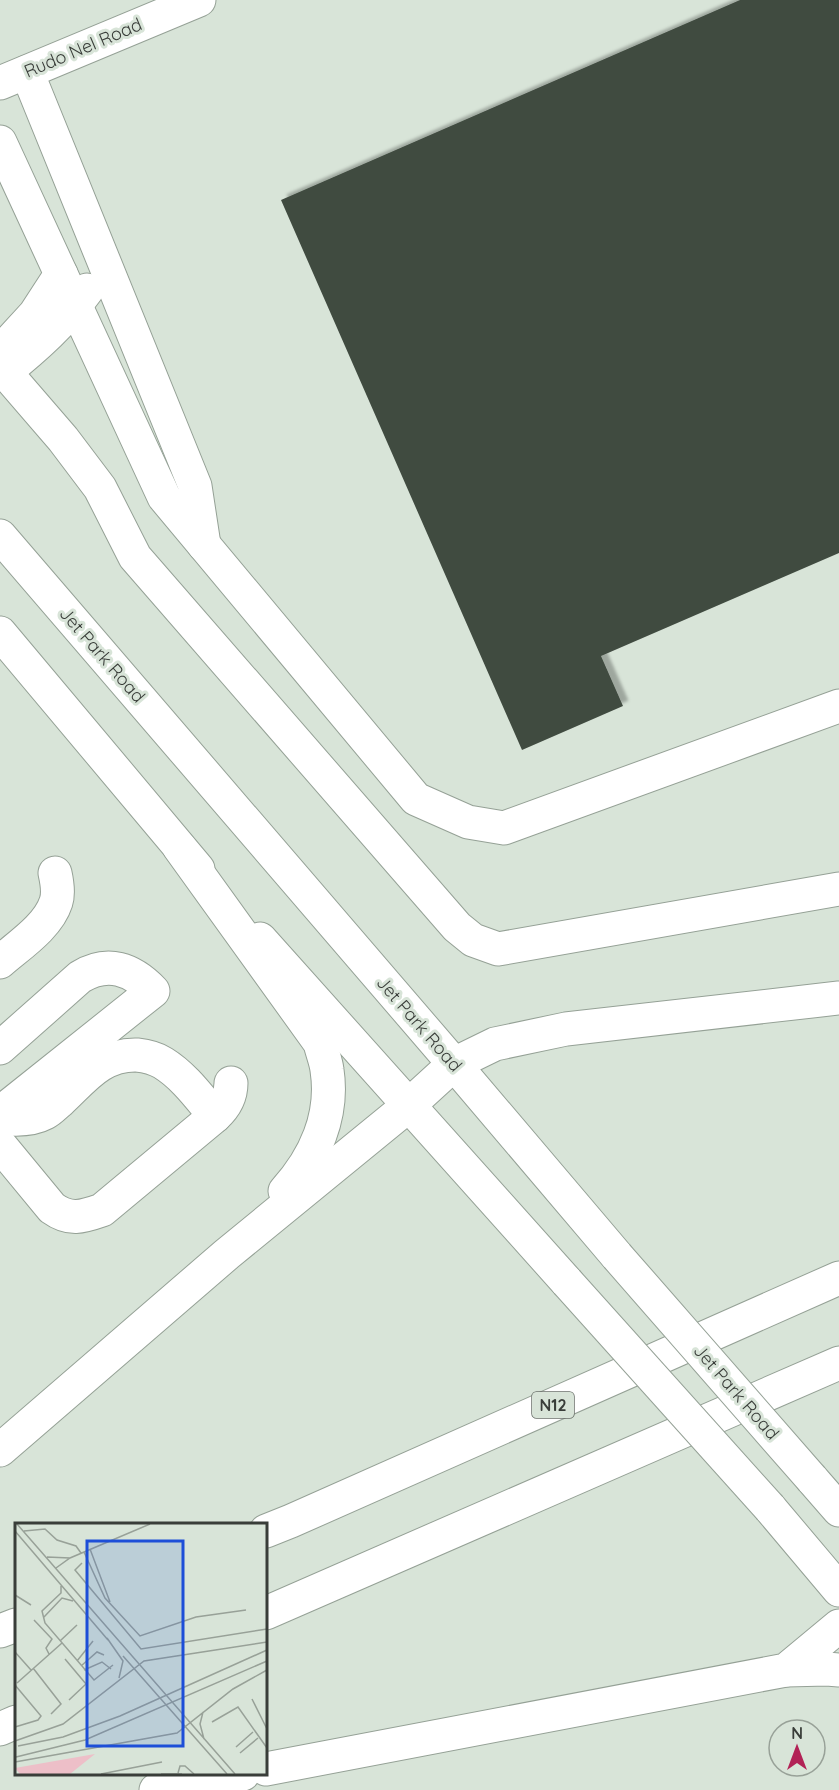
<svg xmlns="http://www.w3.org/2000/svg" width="839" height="1790" font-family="Quicksand,sans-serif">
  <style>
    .building { fill: #414b41; filter: url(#shadow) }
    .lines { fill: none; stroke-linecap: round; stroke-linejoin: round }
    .minor-casing { stroke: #95a196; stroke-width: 35 }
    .major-casing { stroke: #95a196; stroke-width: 35 }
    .highway-casing { stroke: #95a196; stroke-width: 35 }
    .minor { stroke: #fff; stroke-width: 33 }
    .major { stroke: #fff; stroke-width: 33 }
    .highway { stroke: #fff; stroke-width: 33 }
    .major-bridge-casing { stroke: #95a196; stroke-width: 35; stroke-linecap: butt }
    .major-bridge { stroke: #fff; stroke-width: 33 }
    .labels { text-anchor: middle; stroke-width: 6; stroke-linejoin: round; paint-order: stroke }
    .shield { fill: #d8e4d8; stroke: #696f69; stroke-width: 1.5 }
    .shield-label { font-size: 16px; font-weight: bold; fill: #393d39 }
    .street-label { font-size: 18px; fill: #393d39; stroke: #d8e4d8 }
    .inset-road { fill: none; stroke: #98a198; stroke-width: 1.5 }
    .view { fill: #1d4ed8; fill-opacity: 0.15; stroke: #1d4ed8; stroke-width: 3 }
    .inset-edge { fill: none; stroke: #393d39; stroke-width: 3 }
  </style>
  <defs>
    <filter id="shadow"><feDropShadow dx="5.5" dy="-5.5" stdDeviation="1.5" flood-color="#0004"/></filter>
  </defs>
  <rect width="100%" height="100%" fill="#d8e4d8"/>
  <!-- building -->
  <polygon class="building" points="740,0 839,0 839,553 601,656 623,706 522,750 281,200"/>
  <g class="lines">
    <defs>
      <g id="minor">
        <polyline points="27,72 195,486 204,545"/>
        <polyline points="0,83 199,0"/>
        <polyline points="0,142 164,497 416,799 468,822 504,828 839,706"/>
        <polyline points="0,352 35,314 61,274"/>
        <polyline points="0,366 63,439 100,488 135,557 457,927 473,940 498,949 839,889"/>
        <path d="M5,372C36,347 64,322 87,290"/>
        <path d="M0,962C18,946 48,927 56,902C59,893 57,882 55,873"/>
        <path d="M0,1048L80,977C108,960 132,969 153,991L0,1113"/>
        <path d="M0,1118C15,1120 32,1120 45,1113C51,1110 55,1105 60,1101C84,1079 101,1054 137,1055C146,1056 155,1058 163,1063C184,1076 199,1097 215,1116"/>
        <path d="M0,1145L52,1208C70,1221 82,1217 102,1210L215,1116C225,1107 231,1096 231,1083"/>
      </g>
      <g id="major">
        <polyline points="0,536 454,1064 617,1256"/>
        <polyline points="0,633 198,869"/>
        <polyline points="260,939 567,1282"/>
        <polyline points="812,1479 839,1510"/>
        <polyline points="770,1508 839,1590"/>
      </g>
      <g id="highway">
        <path d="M179,847L320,1043C322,1052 326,1061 327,1070C334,1116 315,1158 285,1191"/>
        <polyline points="0,1450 227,1254 408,1106 454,1064 495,1044 566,1029 839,998"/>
        <polyline points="266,1531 291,1521 839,1278"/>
        <polyline points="266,1613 839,1363"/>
        <polyline points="0,1631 16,1625"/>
        <polyline points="786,1670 827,1669 839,1670"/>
        <polyline points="0,1729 16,1722"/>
        <polyline points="266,1769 786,1670 839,1626"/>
        <polyline points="156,1790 243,1774"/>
      </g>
    </defs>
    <!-- minor casing -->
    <use href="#minor" class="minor-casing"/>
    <!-- major casing -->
    <use href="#major" class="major-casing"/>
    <!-- highway casing -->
    <use href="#highway" class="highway-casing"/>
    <!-- minor -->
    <use href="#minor" class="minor"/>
    <!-- major -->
    <use href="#major" class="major"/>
    <!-- highway -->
    <use href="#highway" class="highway"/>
    <defs>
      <g id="major-bridge">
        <polyline points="617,1256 812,1479"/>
        <polyline points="567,1282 770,1508"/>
      </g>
    </defs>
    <!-- major-bridge casing -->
    <use href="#major-bridge" class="major-bridge-casing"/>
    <!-- major-bridge -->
    <use href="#major-bridge" class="major-bridge"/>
  </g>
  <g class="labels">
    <!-- shield labels -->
    <rect class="shield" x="532" y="1392" width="42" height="26" rx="4.5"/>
    <g class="shield-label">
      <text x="553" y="1411">N12</text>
    </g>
    <!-- street labels -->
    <g class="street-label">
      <text transform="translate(83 48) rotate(-23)" y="6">Rudo Nel Road</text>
      <text transform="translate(102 655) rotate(49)" y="6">Jet Park Road</text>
      <text transform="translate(419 1024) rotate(49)" y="6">Jet Park Road</text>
      <text transform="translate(736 1392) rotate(49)" y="6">Jet Park Road</text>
    </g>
  </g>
  <!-- overview -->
  <g transform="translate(15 1523)">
    <rect width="252" height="252" fill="#d8e4d8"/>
    <path d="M80,231L55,251H5L0,245Z" fill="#edbfc8"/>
    <path class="inset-road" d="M2,1L220,251M0,8L93,117M9,8L30,6L42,17L61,23L66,30M75,26L95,79M69,29L90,75L125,113L181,94L231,87M32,34L55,35M67,40L60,47L126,126L252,106M41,45L55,35L135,1M46,63V70L27,88L30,100L79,157L98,142M0,72L16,82M29,94L47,75L58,78M19,97L37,116L31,125L34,131M92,115L108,138L104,155M45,118L62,102M0,129L16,147M108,133L212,251M50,136L71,161L54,177M62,138L78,118M66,143L82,129L89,132M18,145L46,181L36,191M69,147L87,139L96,146M2,160L47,120M0,162L26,193L23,197L0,204M237,176L252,206M188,189L185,201L189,216M197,199L223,184L252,225M0,218L48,201L129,138L252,119M3,223L48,214L105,193L252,127M221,224L238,209M225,230L243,215M1,234L70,217L252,138M0,239L162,210L218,166L252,147M163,250L165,243H170L179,251M86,251L147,239M146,251H167"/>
    <path class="view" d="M72,18H168V223H72Z"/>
    <rect width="252" height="252" class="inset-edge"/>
  </g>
  <!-- north arrow -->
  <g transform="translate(797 1748)"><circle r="28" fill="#d8e4d8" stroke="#98a198" stroke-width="1.5"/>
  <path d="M0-4.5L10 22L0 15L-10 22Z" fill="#b22256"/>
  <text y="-9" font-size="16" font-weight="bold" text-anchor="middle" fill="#393d39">N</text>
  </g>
</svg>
